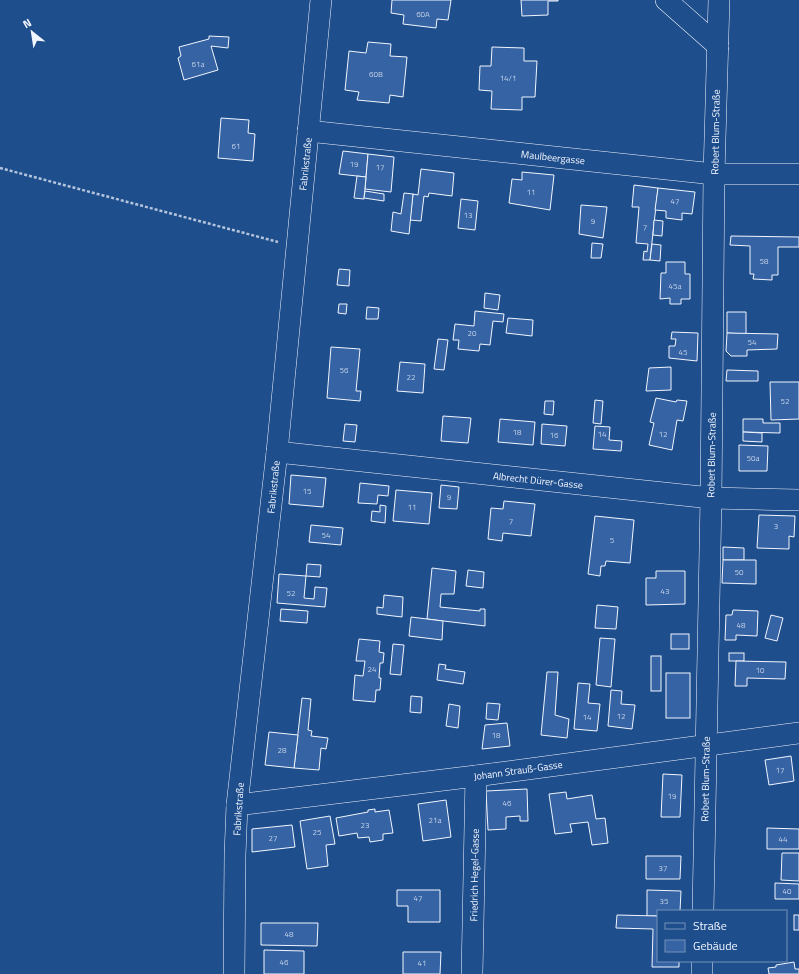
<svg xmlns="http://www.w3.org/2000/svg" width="799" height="974" font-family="'Titillium Web',sans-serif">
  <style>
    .building { fill: #3563a3; stroke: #f2f6ff }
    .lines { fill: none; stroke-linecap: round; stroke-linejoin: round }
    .minor-casing { stroke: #f2f6ff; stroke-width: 22 }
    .path { stroke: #b3c4dc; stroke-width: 2.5; stroke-dasharray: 3 2; stroke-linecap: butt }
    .minor { stroke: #1f4e8c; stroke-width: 21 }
    .labels { text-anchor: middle; stroke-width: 3; stroke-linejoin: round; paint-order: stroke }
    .number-label { font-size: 8px; fill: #c3d1e8 }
    .street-label { font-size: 10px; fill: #f2f6ff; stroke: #1f4e8c }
  </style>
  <rect width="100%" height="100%" fill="#1f4e8c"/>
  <!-- building -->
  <g class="building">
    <polygon points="392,0 451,0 448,20 437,19 436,28 403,24 404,15 391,13"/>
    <polygon points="521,0 558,0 558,1 548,1 548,15 522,16"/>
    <polygon points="209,36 229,37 228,48 211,46 218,70 184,80 178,58 181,56 179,47 209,39"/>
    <polygon points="368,42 391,44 390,56 407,57 403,97 390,95 389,103 357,100 359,92 345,90 349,51 366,53"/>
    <polygon points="492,47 524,48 524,61 537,61 535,97 522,97 522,110 491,109 492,91 479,90 480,66 491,66"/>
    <polygon points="221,118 249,120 248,133 255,134 253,161 218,158"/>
    <polygon points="343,151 368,154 366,177 339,174"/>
    <polygon points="368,154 394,157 391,192 365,189"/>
    <polygon points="421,169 454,173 452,196 429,193 428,197 424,196 421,221 410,220 413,194 418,195"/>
    <polygon points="522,172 554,175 550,210 509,203 512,179 522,180"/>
    <polygon points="357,176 366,177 364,199 354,198"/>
    <polygon points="634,185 658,188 650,260 643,260 644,251 647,252 648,244 636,243 639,207 632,207"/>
    <polygon points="658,188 695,192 692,214 682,213 682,220 666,218 666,211 655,210"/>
    <polygon points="365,191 384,194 384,201 364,198"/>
    <polygon points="404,193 413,194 409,234 391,231 393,212 401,214"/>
    <polygon points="461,199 478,201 475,230 458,228"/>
    <polygon points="581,205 607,207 603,238 579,234"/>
    <polygon points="654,220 663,221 662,236 653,235"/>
    <polygon points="731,236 799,237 799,247 778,247 778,275 772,275 772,280 753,279 754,274 750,274 750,246 730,245"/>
    <polygon points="592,243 603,244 601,258 591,258"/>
    <polygon points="652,244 661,245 660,261 650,260"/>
    <polygon points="666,262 685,262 685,274 690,274 690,299 681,299 681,304 670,304 670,298 660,299 661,273 666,273"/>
    <polygon points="339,269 350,270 349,286 337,285"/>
    <polygon points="485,293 500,295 498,310 484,308"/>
    <polygon points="339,304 347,304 346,314 338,313"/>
    <polygon points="367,307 379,308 378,319 366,319"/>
    <polygon points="475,311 504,314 503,322 493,321 490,345 480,344 479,351 458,349 459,340 453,340 455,324 474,326"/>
    <polygon points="727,312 746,312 746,334 727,333"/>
    <polygon points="508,318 533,320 532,336 506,333"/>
    <polygon points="672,332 698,333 697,361 669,358 669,346 675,346 676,339 671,339"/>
    <polygon points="727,333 778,334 777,349 747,350 747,356 731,356 726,351"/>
    <polygon points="438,339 448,340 444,370 434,369"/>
    <polygon points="331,347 360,349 356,391 361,391 360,401 327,398"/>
    <polygon points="400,362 425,364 423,393 397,391"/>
    <polygon points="671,367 671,390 646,391 649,368"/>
    <polygon points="727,370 758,371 758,381 726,381"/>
    <polygon points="770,382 799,382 799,419 771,420"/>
    <polygon points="656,398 676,402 677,400 687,401 683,421 677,420 672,450 649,445 654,423 650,422"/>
    <polygon points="595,400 603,401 601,424 593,423"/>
    <polygon points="545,401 554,401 553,415 544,414"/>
    <polygon points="443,416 471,418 468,443 441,441"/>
    <polygon points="500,419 535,422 533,445 498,442"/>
    <polygon points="743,419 763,419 763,423 780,423 780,433 743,432"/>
    <polygon points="345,424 357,425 355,442 343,441"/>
    <polygon points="542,424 567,426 565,446 541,444"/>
    <polygon points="595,426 610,427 609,440 622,441 621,451 593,449"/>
    <polygon points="743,432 762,433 762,442 743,441"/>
    <polygon points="739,445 768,446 767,471 739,471"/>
    <polygon points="291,475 326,478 323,507 289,504"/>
    <polygon points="360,483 389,486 388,496 378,495 377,504 358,503"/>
    <polygon points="441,485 459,487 457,509 439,508"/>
    <polygon points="396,490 432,493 429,524 393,521"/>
    <polygon points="504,501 535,504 531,536 503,533 502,541 488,539 491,508 503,509"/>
    <polygon points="380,505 386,506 385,523 371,521 372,511 380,512"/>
    <polygon points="759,515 795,516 794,537 789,536 789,549 757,548"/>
    <polygon points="595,516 634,520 630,563 606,561 605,566 601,566 600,576 588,574"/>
    <polygon points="311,525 343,528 341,545 309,542"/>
    <polygon points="723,547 744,548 744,560 723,560"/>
    <polygon points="723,560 756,560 756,584 722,583"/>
    <polygon points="307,564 321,565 320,577 306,576"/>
    <polygon points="432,568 456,571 454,594 441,594 440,607 480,611 480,609 485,609 485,626 427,619"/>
    <polygon points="468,570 484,572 483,588 466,586"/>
    <polygon points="656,571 685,571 685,604 646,605 646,578 656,578"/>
    <polygon points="279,574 306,576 304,598 314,599 315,587 327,588 325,607 277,603"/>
    <polygon points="384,595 403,597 402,617 377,614 377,607 383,608"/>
    <polygon points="597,605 618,607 616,629 595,628"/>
    <polygon points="281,609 308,611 307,623 280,621"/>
    <polygon points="733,610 758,611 757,636 736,635 736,640 725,640 726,615 732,615"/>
    <polygon points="771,615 783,618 777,641 765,638"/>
    <polygon points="411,617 443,621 442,640 409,636"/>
    <rect x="671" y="634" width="18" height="15"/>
    <polygon points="600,638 615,639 611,687 596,685"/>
    <polygon points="359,639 380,641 379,652 384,653 383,663 380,663 379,678 381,678 380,690 376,690 375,702 353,700 355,675 363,676 365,661 356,661"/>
    <polygon points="393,644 404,645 401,675 390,674"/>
    <rect x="729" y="653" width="15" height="8"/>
    <rect x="651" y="656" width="10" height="35"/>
    <polygon points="736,661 786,662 785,679 747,678 747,686 735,686"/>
    <polygon points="439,664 446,665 445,669 465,672 463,684 437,680"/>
    <polygon points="547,672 558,672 555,715 569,719 567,738 541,735"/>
    <rect x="666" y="673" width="24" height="45"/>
    <polygon points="578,683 590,684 588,703 600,704 597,731 574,729"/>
    <polygon points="611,690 622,691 621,704 635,705 632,729 608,726"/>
    <polygon points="411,696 422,697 421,713 410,712"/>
    <polygon points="302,698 311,699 308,730 312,731 311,736 328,738 326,749 321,748 319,770 294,768"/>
    <polygon points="487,703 500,704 498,720 486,719"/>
    <polygon points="449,704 460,706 458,728 446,726"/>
    <polygon points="507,723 510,746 482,749 485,725"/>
    <polygon points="269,732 298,735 294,768 265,765"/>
    <polygon points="791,756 794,781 769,785 765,760"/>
    <polygon points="663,774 682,775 680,817 661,817"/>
    <polygon points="527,789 528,821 520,821 520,816 506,817 506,829 488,830 486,791"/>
    <polygon points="566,792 567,799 592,795 596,819 605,818 608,843 592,845 588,822 570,824 572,832 555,834 549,794"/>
    <polygon points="446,800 451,837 423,841 418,804"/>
    <polygon points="375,809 375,812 389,810 393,833 383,834 383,840 370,842 369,837 358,838 357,833 339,836 336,818 368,812 368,810"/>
    <polygon points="330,816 335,844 326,845 328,866 307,869 300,821"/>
    <polygon points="292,825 295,847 252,852 252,829"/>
    <polygon points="767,828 799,829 799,849 767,849"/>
    <polygon points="782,853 799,853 799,881 781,880"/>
    <polygon points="646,856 681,856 680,879 646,879"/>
    <polygon points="775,883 799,884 799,899 775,899"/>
    <polygon points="397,890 440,890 440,922 408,922 408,906 397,906"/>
    <polygon points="647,890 681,891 680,911 658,911 658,916 647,916"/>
    <polygon points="617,915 658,916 658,961 679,961 679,967 652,967 653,929 616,928"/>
    <rect x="794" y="915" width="5" height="15"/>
    <polygon points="261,923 318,923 317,946 261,945"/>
    <polygon points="264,950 304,951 304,974 264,974"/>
    <polygon points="403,952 441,952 440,974 403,974"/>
    <polygon points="794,962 795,969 799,969 799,974 769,974 768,968 776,967 776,965"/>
  </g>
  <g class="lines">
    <defs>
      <g id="minor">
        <polyline points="666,0 718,46"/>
        <polyline points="308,131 714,174 799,174"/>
        <polyline points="277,452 711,498 799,500"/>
        <polyline points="237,805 476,776 799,733"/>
        <polyline points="703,911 711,498 714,174 719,0"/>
        <polyline points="234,974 235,855 237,805 277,452 321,0"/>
        <polyline points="472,974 476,776"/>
        <polyline points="702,974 702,961"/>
      </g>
    </defs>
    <!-- minor casing -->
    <use href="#minor" class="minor-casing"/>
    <!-- path -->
    <polyline class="path" points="0,168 278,242"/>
    <!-- minor -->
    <use href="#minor" class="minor"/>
  </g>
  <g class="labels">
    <!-- number labels -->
    <g class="number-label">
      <text x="423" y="17">60A</text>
      <text x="198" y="67">61a</text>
      <text x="376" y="77">60B</text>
      <text x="508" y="81">14/1</text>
      <text x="236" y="149">61</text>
      <text x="354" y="167">19</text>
      <text x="380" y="170">17</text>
      <text x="531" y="195">11</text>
      <text x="675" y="204">47</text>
      <text x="468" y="218">13</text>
      <text x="593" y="224">9</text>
      <text x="645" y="230">7</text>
      <text x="764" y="264">58</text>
      <text x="675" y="289">45a</text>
      <text x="472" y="336">20</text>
      <text x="752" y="345">54</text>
      <text x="683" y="355">45</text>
      <text x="344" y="373">56</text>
      <text x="411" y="380">22</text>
      <text x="785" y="404">52</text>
      <text x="517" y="435">18</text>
      <text x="602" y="437">14</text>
      <text x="663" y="437">12</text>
      <text x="554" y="438">16</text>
      <text x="753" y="461">50a</text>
      <text x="307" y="494">15</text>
      <text x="449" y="500">9</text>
      <text x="412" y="510">11</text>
      <text x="511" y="524">7</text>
      <text x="776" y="529">3</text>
      <text x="326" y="538">54</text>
      <text x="612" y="543">5</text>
      <text x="739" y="575">50</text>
      <text x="665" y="594">43</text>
      <text x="291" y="596">52</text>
      <text x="741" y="628">48</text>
      <text x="372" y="672">24</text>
      <text x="760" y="673">10</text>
      <text x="621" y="719">12</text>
      <text x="587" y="720">14</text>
      <text x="496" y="738">18</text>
      <text x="282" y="753">28</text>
      <text x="780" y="773">17</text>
      <text x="672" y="799">19</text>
      <text x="507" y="806">46</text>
      <text x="435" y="823">21a</text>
      <text x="365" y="828">23</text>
      <text x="317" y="835">25</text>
      <text x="273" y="841">27</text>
      <text x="783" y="842">44</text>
      <text x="663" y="871">37</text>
      <text x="787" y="894">40</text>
      <text x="418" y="901">47</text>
      <text x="664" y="904">35</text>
      <text x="289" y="937">48</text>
      <text x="284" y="965">46</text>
      <text x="422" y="966">41</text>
    </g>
    <!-- street labels -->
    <g class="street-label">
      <text transform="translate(715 132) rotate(-89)" y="4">Robert Blum-Straße</text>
      <text transform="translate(553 157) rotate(6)" y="4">Maulbeergasse</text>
      <text transform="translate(305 164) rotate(-84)" y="4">Fabrikstraße</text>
      <text transform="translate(711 455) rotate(-89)" y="4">Robert Blum-Straße</text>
      <text transform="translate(538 480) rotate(6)" y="4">Albrecht Dürer-Gasse</text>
      <text transform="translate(273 487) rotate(-84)" y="4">Fabrikstraße</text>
      <text transform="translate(518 770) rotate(-8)" y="4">Johann Strauß-Gasse</text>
      <text transform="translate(705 779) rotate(-89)" y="4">Robert Blum-Straße</text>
      <text transform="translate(238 809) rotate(-86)" y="4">Fabrikstraße</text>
      <text transform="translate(474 875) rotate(-89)" y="4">Friedrich Hegel-Gasse</text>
    </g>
  </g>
  <!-- legend -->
  <rect x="657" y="910" width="130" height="52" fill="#1f4e8c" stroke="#7391ba"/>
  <rect x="665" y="923" width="20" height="6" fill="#1f4e8c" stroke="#7391ba"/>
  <text x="693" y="930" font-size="12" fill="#f2f6ff">Straße</text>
  <rect x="665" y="940" width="20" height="12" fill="#3563a3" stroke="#7391ba"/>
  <text x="693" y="950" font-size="12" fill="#f2f6ff">Gebäude</text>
  <!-- north arrow -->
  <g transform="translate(32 32) rotate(330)" stroke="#1f4e8c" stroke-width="3" paint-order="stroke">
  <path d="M0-3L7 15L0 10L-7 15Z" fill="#f2f6ff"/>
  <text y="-6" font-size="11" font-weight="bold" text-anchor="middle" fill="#f2f6ff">N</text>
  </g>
</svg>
